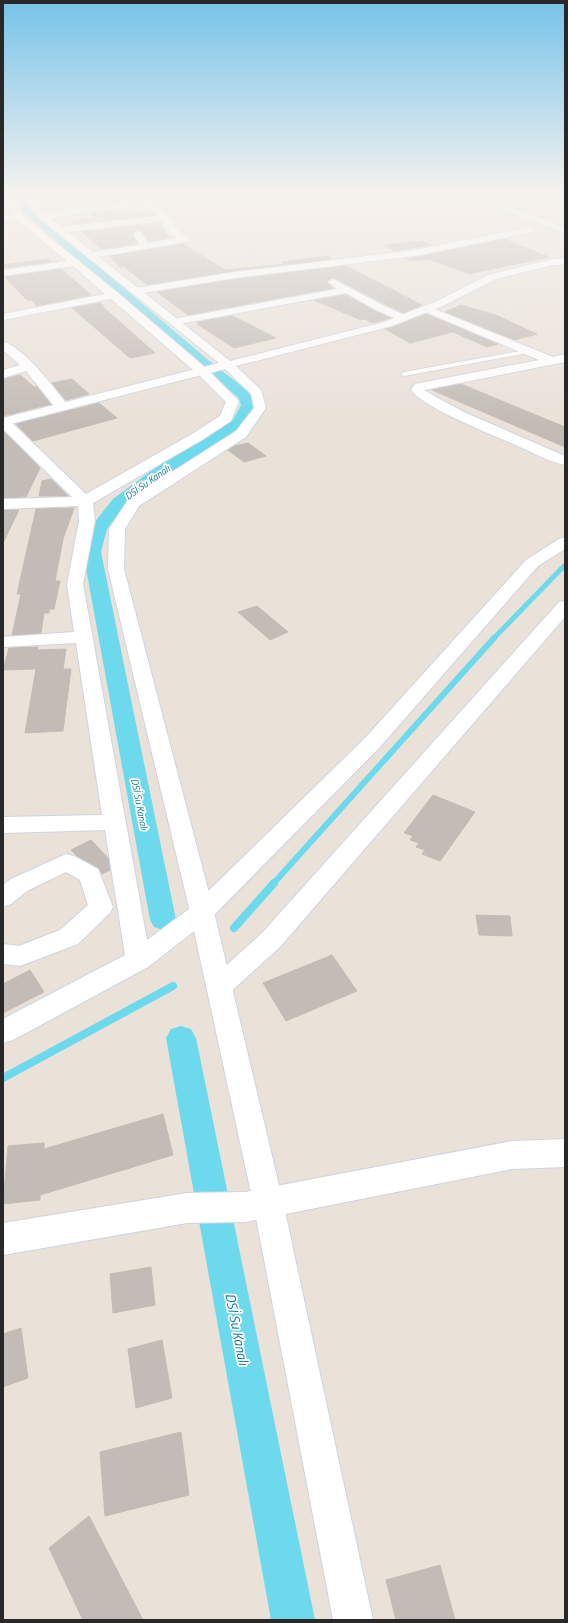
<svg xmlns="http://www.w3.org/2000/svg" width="568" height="1623" font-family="'Titillium Web',sans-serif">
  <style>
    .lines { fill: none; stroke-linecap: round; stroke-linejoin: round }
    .stream-far2 { stroke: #6cdaec; stroke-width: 5 }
    .stream-far1 { stroke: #6cdaec; stroke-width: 6 }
    .stream { stroke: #6cdaec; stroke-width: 8 }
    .canal { fill: #6cdaec; fill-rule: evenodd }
    .building { fill: #c2bbb6; stroke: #c5bcb3 }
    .lane-casing { stroke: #ced4e1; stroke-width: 2 }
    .street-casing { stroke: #ced4e1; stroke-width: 2 }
    .secondary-casing { stroke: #ced4e1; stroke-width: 2 }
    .lane { fill: #fff; fill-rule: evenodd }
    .street { fill: #fff; fill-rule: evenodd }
    .secondary { fill: #fff; fill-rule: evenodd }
    .labels { text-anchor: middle; stroke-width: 3.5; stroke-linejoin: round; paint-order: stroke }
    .far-water-label { font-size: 10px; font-style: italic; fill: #0f7795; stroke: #fff }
    .near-water-label { font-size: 14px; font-style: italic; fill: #0f7795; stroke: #fff }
  </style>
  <rect width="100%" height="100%" fill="#eae1d9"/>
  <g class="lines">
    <!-- stream-far2 -->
    <polyline class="stream-far2" points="493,639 565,565"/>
    <!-- stream-far1 -->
    <polyline class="stream-far1" points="273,884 494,638"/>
    <!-- stream -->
    <g class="stream">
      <polyline points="234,928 274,883"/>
      <polyline points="3,1078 173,986"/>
    </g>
    <!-- canal -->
    <g class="canal">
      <polygon points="22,196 31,196 27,205 31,209 207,359 249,392 255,405 244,426 163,477 125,505 107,529 101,552 176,920 172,927 163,930 154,927 150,920 83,552 90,528 113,499 151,471 233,420 241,405 238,397 197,365 25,213 17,205"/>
      <polygon points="181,1026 191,1029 196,1038 315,1620 271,1620 166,1038 171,1029"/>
    </g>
  </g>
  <!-- building -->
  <g class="building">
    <polygon points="133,208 137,212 150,211 155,215 74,224 70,221 96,218 90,213"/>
    <polygon points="160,223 166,234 171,237 149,241 142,231 137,230 133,234 137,244 101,249 82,232"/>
    <polygon points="504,239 549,257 469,274 428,259 410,261 407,259"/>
    <polygon points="423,241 430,245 394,251 384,245"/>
    <polygon points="183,244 225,270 285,264 282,262 328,256 332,259 235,271 147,285 123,266 120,267 109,256"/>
    <polygon points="49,259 52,262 3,268 3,265"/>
    <polygon points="346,266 422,305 403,313 334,278 326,282 333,288 188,315 157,292 235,279"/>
    <polygon points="61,269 91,295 37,306 31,300 27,300 5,277"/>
    <polygon points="346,295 375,311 390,318 373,323 365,319 361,320 314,300"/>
    <polygon points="100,303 104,306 102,306 155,353 130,358 72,308"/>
    <polygon points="461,305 496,315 537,334 514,340 445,312"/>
    <polygon points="426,314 498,344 487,347 453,332 410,343 385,329"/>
    <polygon points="233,316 276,338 234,348 197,324 200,324 197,322"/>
    <polygon points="20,375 34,387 37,387 51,404 3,416 3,379"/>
    <polygon points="72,379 89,394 66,400 52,383"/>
    <polygon points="461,384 565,427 565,447 432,390"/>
    <polygon points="99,403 117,418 33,441 16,424"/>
    <polygon points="3,431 40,468 26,497 3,498"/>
    <polygon points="248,443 266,456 244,462 228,450 234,446"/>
    <polygon points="51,479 68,496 39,496 42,481"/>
    <polygon points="74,508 63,539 55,581 60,581 54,609 49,609 49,613 44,613 41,633 12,635 21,594 17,594 36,509"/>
    <polygon points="3,510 19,510 3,543"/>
    <polygon points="257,606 288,632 270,640 238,612"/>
    <polygon points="38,647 37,650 66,649 63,669 71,669 63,731 25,733 36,669 3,670 9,648"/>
    <polygon points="433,795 475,812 440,861 422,854 425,850 416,847 419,843 410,840 413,836 404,833"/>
    <polygon points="91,840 108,858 110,870 102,874 99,868 77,856 71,850"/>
    <polygon points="476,915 510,916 512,936 479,935"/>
    <polygon points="332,955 357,991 286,1021 263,983"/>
    <polygon points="30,970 44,992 3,1013 3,984"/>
    <polygon points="163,1114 173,1155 40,1195 40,1200 3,1204 8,1146 44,1143 44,1149"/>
    <polygon points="151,1267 155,1305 113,1313 110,1274"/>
    <polygon points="21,1328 28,1378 3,1387 3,1334"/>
    <polygon points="162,1340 172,1398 136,1408 128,1349"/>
    <polygon points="181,1432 189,1495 105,1516 100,1452"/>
    <polygon points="89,1516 143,1620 83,1620 49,1548"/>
    <polygon points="440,1565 455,1620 396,1620 386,1580"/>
  </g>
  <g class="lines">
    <defs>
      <g id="lane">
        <polygon points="565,196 565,198 563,197 563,196"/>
        <polygon points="531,349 534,351 533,352 404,376 401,374 404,372"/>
      </g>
      <g id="street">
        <polygon points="13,196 21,196 18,203 22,215 118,293 207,369 239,401 231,421 202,440 93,503 95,521 83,584 147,940 193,906 366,737 526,560 559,539 565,537 565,549 538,566 380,747 211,918 148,967 13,1040 3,1043 3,1019 125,955 105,830 3,833 3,817 102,815 76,643 3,647 3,637 74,632 67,584 79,521 78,506 3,509 3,499 72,497 3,429 3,418 8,419 86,494 192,434 220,416 226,402 199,375 111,299 3,320 3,314 105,294 73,266 3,276 3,270 67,261 16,219 3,220 3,216 13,214 10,203"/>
        <polygon points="148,200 151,200 173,221 174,223 173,225 187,238 189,240 187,242 91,258 86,255 88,253 139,245 134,234 138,231 141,232 148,243 177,238 164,227 163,225 165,223 163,221 60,233 56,230 60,227 158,216 146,205 88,212 45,220 41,217 45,214 88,206"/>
        <polygon points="530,227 534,230 533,232 415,256 235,278 136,294 131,291 136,288 235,272 415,250"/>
        <polygon points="333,279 384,306 407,316 408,318 407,320 399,320 376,310 346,293 174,325 169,322 174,319 337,289 328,282"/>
        <path d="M427,306L553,357L565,354V362L424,390L445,402L466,413L565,456V465C550,462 536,454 522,448C499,437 424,409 411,390L415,384L539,360L423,311L422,309Z"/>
        <path d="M3,342C24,347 53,387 67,404L68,407L67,410H57L26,371L3,378V370L20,365L3,350Z"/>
        <polygon points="565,601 565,617 280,947 228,994 219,997 210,994 206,987 210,980 262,933 559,602"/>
        <polygon points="66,854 74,856 98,869 113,907 110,913 78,944 20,966 3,964 3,944 19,946 60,930 88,905 80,880 66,872 27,891 11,904 3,907 3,885 11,879"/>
        <polygon points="565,1139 565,1167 512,1169 245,1222 187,1223 3,1255 3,1223 187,1193 245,1192 512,1141"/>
      </g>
      <g id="secondary">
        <polygon points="29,196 37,196 37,205 45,214 230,361 384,322 437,301 488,275 553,259 565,258 565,264 553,265 496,279 445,305 392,326 236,366 261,390 266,408 246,437 139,506 125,529 124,569 214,912 283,1202 373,1620 333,1620 253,1202 190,912 108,569 109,529 128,500 236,431 254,408 251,394 225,369 3,426 3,418 219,363 39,218 29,205"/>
        <polygon points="464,196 477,196 565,227 565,233"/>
      </g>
    </defs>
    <!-- lane casing -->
    <use href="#lane" class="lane-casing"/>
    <!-- street casing -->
    <use href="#street" class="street-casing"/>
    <!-- secondary casing -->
    <use href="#secondary" class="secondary-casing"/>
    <!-- lane -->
    <use href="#lane" class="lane"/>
    <!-- street -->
    <use href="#street" class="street"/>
    <!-- secondary -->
    <use href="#secondary" class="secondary"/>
  </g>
  <!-- sky -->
  <linearGradient id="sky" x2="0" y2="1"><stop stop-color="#76c3ea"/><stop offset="0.46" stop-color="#f6f2ee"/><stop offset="1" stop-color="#f6f2ee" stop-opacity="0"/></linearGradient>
  <rect width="568" height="424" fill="url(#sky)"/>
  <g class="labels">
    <!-- far-water labels -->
    <g class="far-water-label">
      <text transform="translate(147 482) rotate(-35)" y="4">DSİ Su Kanalı</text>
      <text transform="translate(140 804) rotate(79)" y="4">DSİ Su Kanalı</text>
    </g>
    <!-- near-water labels -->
    <g class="near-water-label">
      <text transform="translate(237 1329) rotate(79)" y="5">DSİ Su Kanalı</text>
    </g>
  </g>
  <!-- border -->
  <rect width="568" height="1623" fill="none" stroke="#282828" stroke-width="8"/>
</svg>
